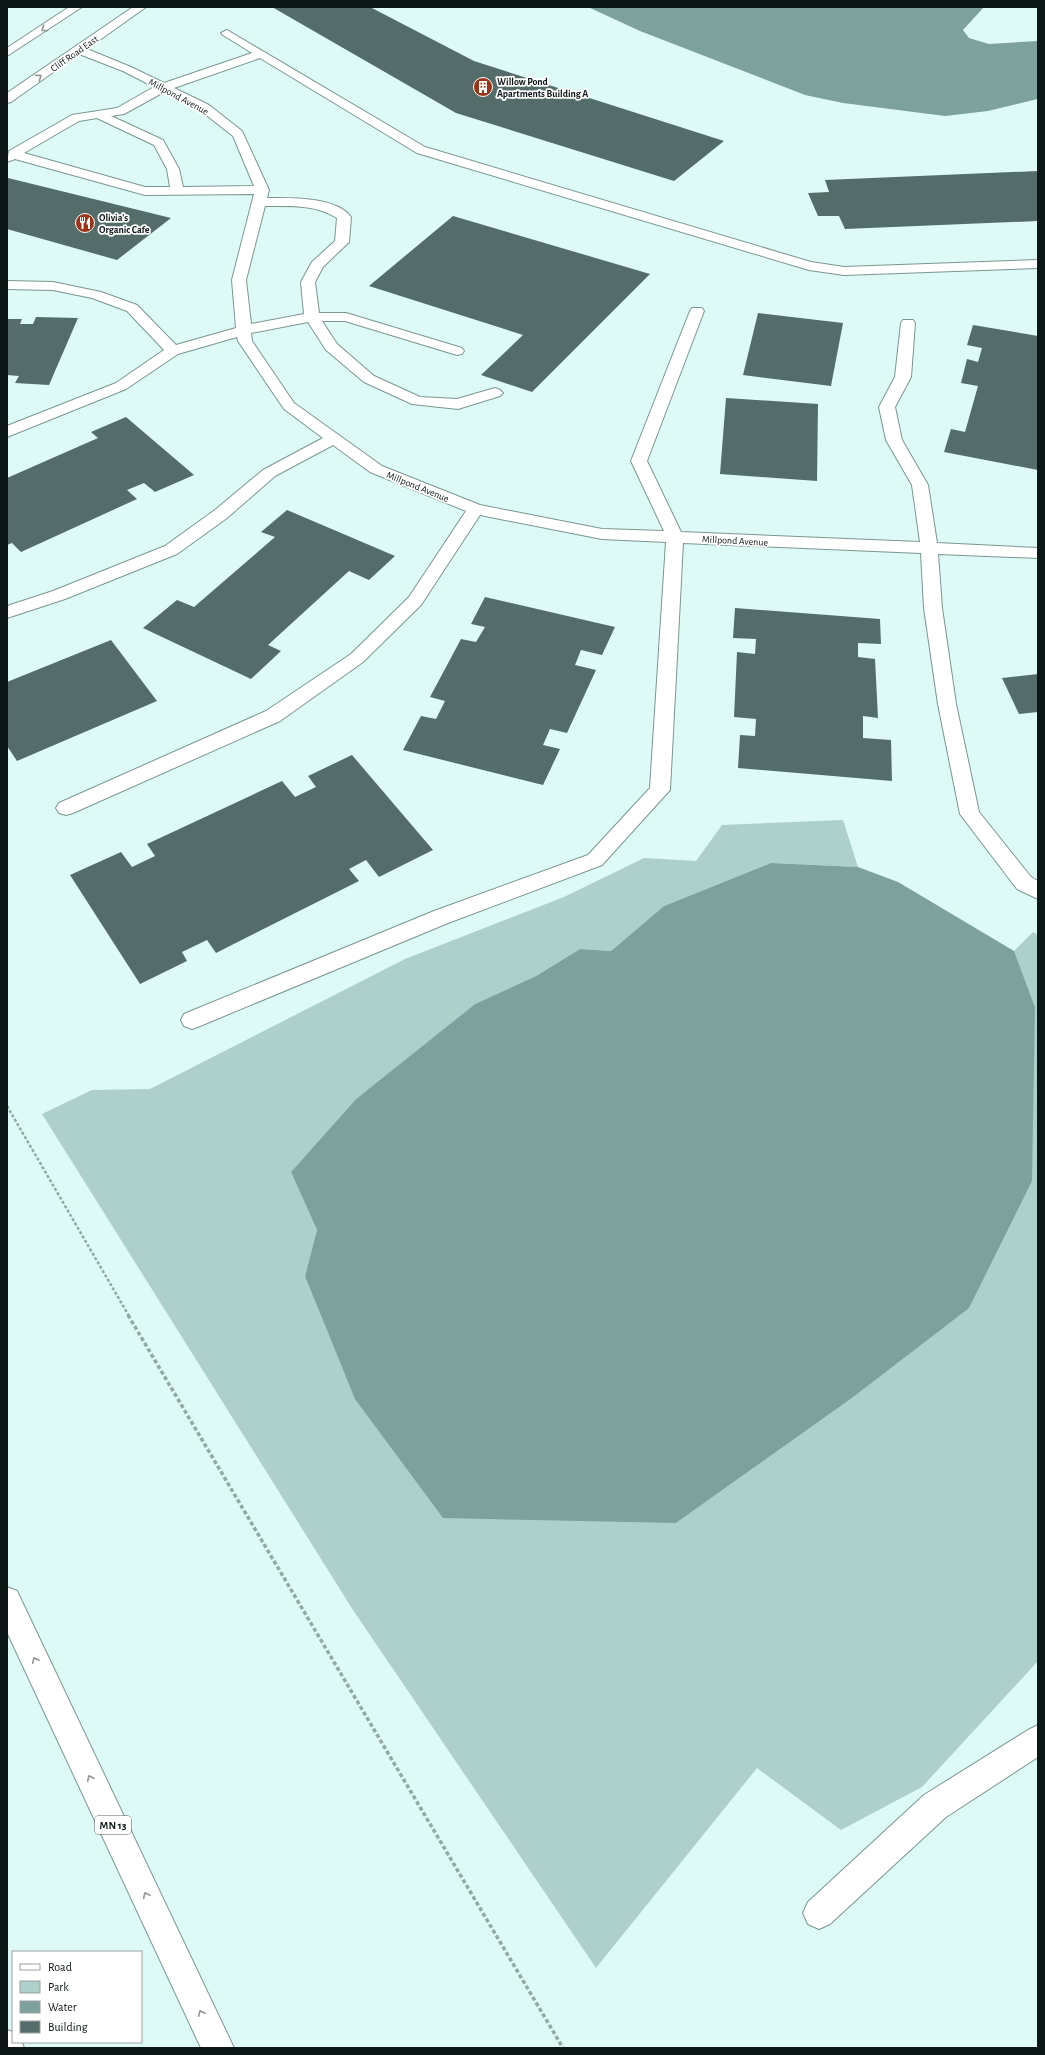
<svg xmlns="http://www.w3.org/2000/svg" width="1045" height="2055" font-family="'Alegreya Sans',sans-serif">
  <style>
    .green { fill: #add0cb }
    .water { fill: #7da29d }
    .building { fill: #546d6a }
    .lines { fill: none; stroke-linecap: round; stroke-linejoin: round }
    .minor-casing { stroke: #7b9692; stroke-width: 2 }
    .highway-casing { stroke: #7b9692; stroke-width: 2 }
    .path-far1 { stroke: #93a9a6; stroke-width: 2.5; stroke-dasharray: 3 2; stroke-linecap: butt }
    .path { stroke: #93a9a6; stroke-width: 3.5; stroke-dasharray: 4 2.5; stroke-linecap: butt }
    .minor { fill: #fff; fill-rule: evenodd }
    .highway { fill: #fff; fill-rule: evenodd }
    .oneway { stroke: #929796 }
    .labels { text-anchor: middle; stroke-width: 3.5; stroke-linejoin: round; paint-order: stroke }
    .far-street-label { font-size: 10px; fill: #0d1716; stroke: #fff }
    .far-poi-label { font-size: 10px; font-weight: bold; fill: #0d1716; stroke: #fff; text-anchor: start }
    .shield { fill: #fff; stroke: #565d5c; stroke-width: 1 }
    .shield-label { font-size: 11px; font-weight: bold; fill: #0d1716 }
  </style>
  <rect width="100%" height="100%" fill="#ddfaf6"/>
  <!-- green -->
  <polygon class="green" points="843,820 858,867 771,863 664,906 611,951 580,949 536,976 475,1004 356,1099 291,1172 317,1230 305,1276 676,1523 852,1398 969,1307 1035,1007 1014,951 1033,932 1038,935 1038,1661 922,1787 841,1830 757,1768 596,1968 353,1610 42,1114 92,1090 150,1089 405,959 564,897 644,858 696,861 722,825"/>
  <!-- water -->
  <g class="water">
    <polygon points="588,7 984,7 963,30 969,38 989,44 1038,41 1038,99 988,111 945,116 843,103 805,95 640,31"/>
    <polygon points="771,863 858,867 898,882 1014,951 1035,1007 1032,1181 969,1308 852,1398 676,1523 443,1518 355,1399 305,1276 317,1230 291,1172 356,1099 475,1004 536,976 580,949 611,951 664,906"/>
  </g>
  <!-- building -->
  <g class="building">
    <polygon points="272,7 370,7 474,61 724,141 674,181 456,113"/>
    <polygon points="1038,171 1038,221 845,229 839,216 818,216 808,193 829,192 825,180"/>
    <polygon points="7,178 8,178 171,218 117,260 7,229"/>
    <polygon points="453,216 650,274 532,392 481,375 523,335 369,286"/>
    <polygon points="758,313 843,323 831,386 743,375"/>
    <polygon points="36,317 78,318 49,385 15,383 19,376 7,375 7,319 22,319 20,324 33,324"/>
    <polygon points="973,325 1038,336 1038,470 944,452 951,429 965,432 978,386 961,383 967,359 978,362 982,348 967,345"/>
    <polygon points="726,398 818,404 817,481 720,474"/>
    <polygon points="126,417 194,475 155,492 144,483 127,490 137,499 21,552 12,543 7,545 7,478 98,438 91,432"/>
    <polygon points="287,510 395,556 369,580 349,571 268,645 281,651 251,679 143,628 177,600 194,607 275,537 261,532"/>
    <polygon points="485,597 615,627 602,655 581,650 575,665 596,670 567,733 550,729 543,745 560,749 543,785 403,750 421,716 436,719 445,701 430,697 461,639 476,642 485,627 471,624"/>
    <polygon points="735,608 880,619 881,644 858,643 858,657 875,659 878,718 863,716 863,738 891,740 892,781 738,768 740,735 755,736 756,719 734,717 737,652 755,654 756,639 733,638"/>
    <polygon points="111,640 157,701 17,761 7,746 7,682"/>
    <polygon points="1038,674 1038,712 1019,714 1002,678"/>
    <polygon points="352,755 433,850 379,877 366,860 349,869 359,881 216,953 207,940 182,952 187,961 140,984 70,875 121,852 132,867 155,856 147,844 282,781 295,797 316,787 308,776"/>
  </g>
  <g class="lines">
    <defs>
      <g id="minor">
        <polygon points="69,7 82,7 7,56 7,48"/>
        <path d="M133,7H146L87,49L131,67L164,83L252,53L223,35L221,33L227,30L425,147L811,262L844,267L1038,260V268L844,275L809,270L417,153L260,58L174,88L209,105L242,131L269,190L267,198C289,198 336,196 351,217L349,242L323,267L315,282L319,313H346L462,348L464,351L462,354L457,355L345,321H322L337,344L374,376L420,397L457,399L495,388L500,390L503,393L500,396L458,409L412,404L364,382L326,350L308,322L251,333L252,341L294,403L382,466L480,505L602,529L664,531L631,461L690,311L692,308H702L704,311L647,461L681,532L920,542L912,485L886,440L879,407L895,377L901,323L903,320H913L915,323L911,377L895,407L902,440L928,485L937,543L1038,548V558L938,554L942,608L956,704L979,812L1031,877L1038,881V899L1017,889L960,814L938,704L924,608L921,553L683,543L670,790L602,865L448,923L200,1026L192,1029L184,1026L181,1020L184,1014L434,911L588,855L650,788L666,542L602,539L480,515L421,605L363,662L280,721L73,813L66,815L59,813L56,808L59,803L266,711L351,654L409,597L466,511L370,472L333,445L275,476L227,518L177,554L65,599L7,618V606L53,591L165,546L215,510L263,470L323,438L284,409L238,341L237,337L178,354L126,389L7,437V426L116,383L164,350L127,311L92,298L53,290L7,289V281L53,282L101,292L137,305L176,345L236,328L232,280L254,194L145,195L15,159L7,162L9,151L72,115L117,108L154,87L123,71L79,54L11,102L7,103V93ZM164,92L201,111L233,136L254,186L183,187L179,169L163,140L111,116L124,114ZM97,118L154,145L167,169L170,187H145L24,153L79,121ZM265,206C290,206 315,204 337,218L335,241L312,262L301,282L304,314L251,324L246,280Z"/>
        <polygon points="1038,1725 1038,1757 946,1817 830,1924 819,1929 808,1924 803,1913 808,1902 924,1795 1028,1730"/>
      </g>
      <g id="highway">
        <polygon points="7,1587 17,1591 234,2048 201,2048 7,1632"/>
        <polygon points="7,2030 13,2032 13,2042 22,2042 24,2048 7,2048"/>
      </g>
    </defs>
    <!-- minor casing -->
    <use href="#minor" class="minor-casing"/>
    <!-- highway casing -->
    <use href="#highway" class="highway-casing"/>
    <!-- path-far1 -->
    <polyline class="path-far1" points="7,1106 129,1316"/>
    <!-- path -->
    <polyline class="path" points="128,1315 563,2048"/>
    <!-- minor -->
    <use href="#minor" class="minor"/>
    <!-- highway -->
    <use href="#highway" class="highway"/>
  </g>
  <!-- one-way arrows -->
  <defs><path id="oneway-chevron" d="M-2-3.5L2.5 0L-2 3.5" fill="none" stroke-width="1.6" stroke-linecap="round" stroke-linejoin="round"/></defs>
  <g class="oneway">
    <use href="#oneway-chevron" transform="translate(44 29) rotate(146)"/>
    <use href="#oneway-chevron" transform="translate(39 77) rotate(-34)"/>
    <use href="#oneway-chevron" transform="translate(35 1660) rotate(-115)"/>
    <use href="#oneway-chevron" transform="translate(90 1778) rotate(-115)"/>
    <use href="#oneway-chevron" transform="translate(146 1895) rotate(-115)"/>
    <use href="#oneway-chevron" transform="translate(201 2013) rotate(-115)"/>
  </g>
  <!-- icons -->
  <defs>
    <symbol id="building-disc" viewBox="-11 -11 22 22"><circle r="9.5" fill="#9b3416" stroke="#fff"/><path d="M-4-6H4V6H1V3H-1V6H-4ZM-2.5-4.3h1.7v1.8h-1.7ZM.8-4.3h1.7v1.8H.8ZM-2.5-1h1.7V.8h-1.7ZM.8-1h1.7V.8H.8Z" fill="#fff"/></symbol>
    <symbol id="restaurant-disc" viewBox="-11 -11 22 22"><circle r="9.5" fill="#9b3416" stroke="#fff"/><path d="M-5-6h1v4h1v-4h1v4h1v-4h1v5L-1.5 .5V6h-2V.5L-5-1ZM5-6V6H3V1.5H1.5Q1.5-4 5-6Z" fill="#fff"/></symbol>
  </defs>
  <g fill-rule="evenodd">
    <use href="#building-disc" x="472" y="76" width="22" height="22"/>
    <use href="#restaurant-disc" x="74" y="212" width="22" height="22"/>
  </g>
  <g class="labels">
    <!-- far-street labels -->
    <g class="far-street-label">
      <text transform="translate(74 53) rotate(-35)" y="4">Cliff Road East</text>
      <text transform="translate(179 96) rotate(28)" y="4">Millpond Avenue</text>
      <text transform="translate(418 486) rotate(22)" y="4">Millpond Avenue</text>
      <text transform="translate(735 540) rotate(3)" y="4">Millpond Avenue</text>
    </g>
    <!-- far-poi labels -->
    <g class="far-poi-label">
      <text x="497" y="85">Willow Pond<tspan x="497" dy="12">Apartments Building A</tspan></text>
      <text x="99" y="221">Olivia's<tspan x="99" dy="12">Organic Cafe</tspan></text>
    </g>
    <!-- shield labels -->
    <rect class="shield" x="95" y="1816" width="36" height="18" rx="3"/>
    <g class="shield-label">
      <text x="113" y="1829">MN 13</text>
    </g>
  </g>
  <!-- border -->
  <rect width="1045" height="2055" fill="none" stroke="#0d1716" stroke-width="16"/>
  <!-- legend -->
  <rect x="12" y="1951" width="130" height="92" fill="#ffffff" stroke="#9ea2a2"/>
  <rect x="20" y="1964" width="20" height="6" fill="#ffffff" stroke="#9ea2a2"/>
  <text x="48" y="1971" font-size="12" fill="#0d1716">Road</text>
  <rect x="20" y="1981" width="20" height="12" fill="#add0cb" stroke="#9ea2a2"/>
  <text x="48" y="1991" font-size="12" fill="#0d1716">Park</text>
  <rect x="20" y="2001" width="20" height="12" fill="#7da29d" stroke="#9ea2a2"/>
  <text x="48" y="2011" font-size="12" fill="#0d1716">Water</text>
  <rect x="20" y="2021" width="20" height="12" fill="#546d6a" stroke="#9ea2a2"/>
  <text x="48" y="2031" font-size="12" fill="#0d1716">Building</text>
</svg>
